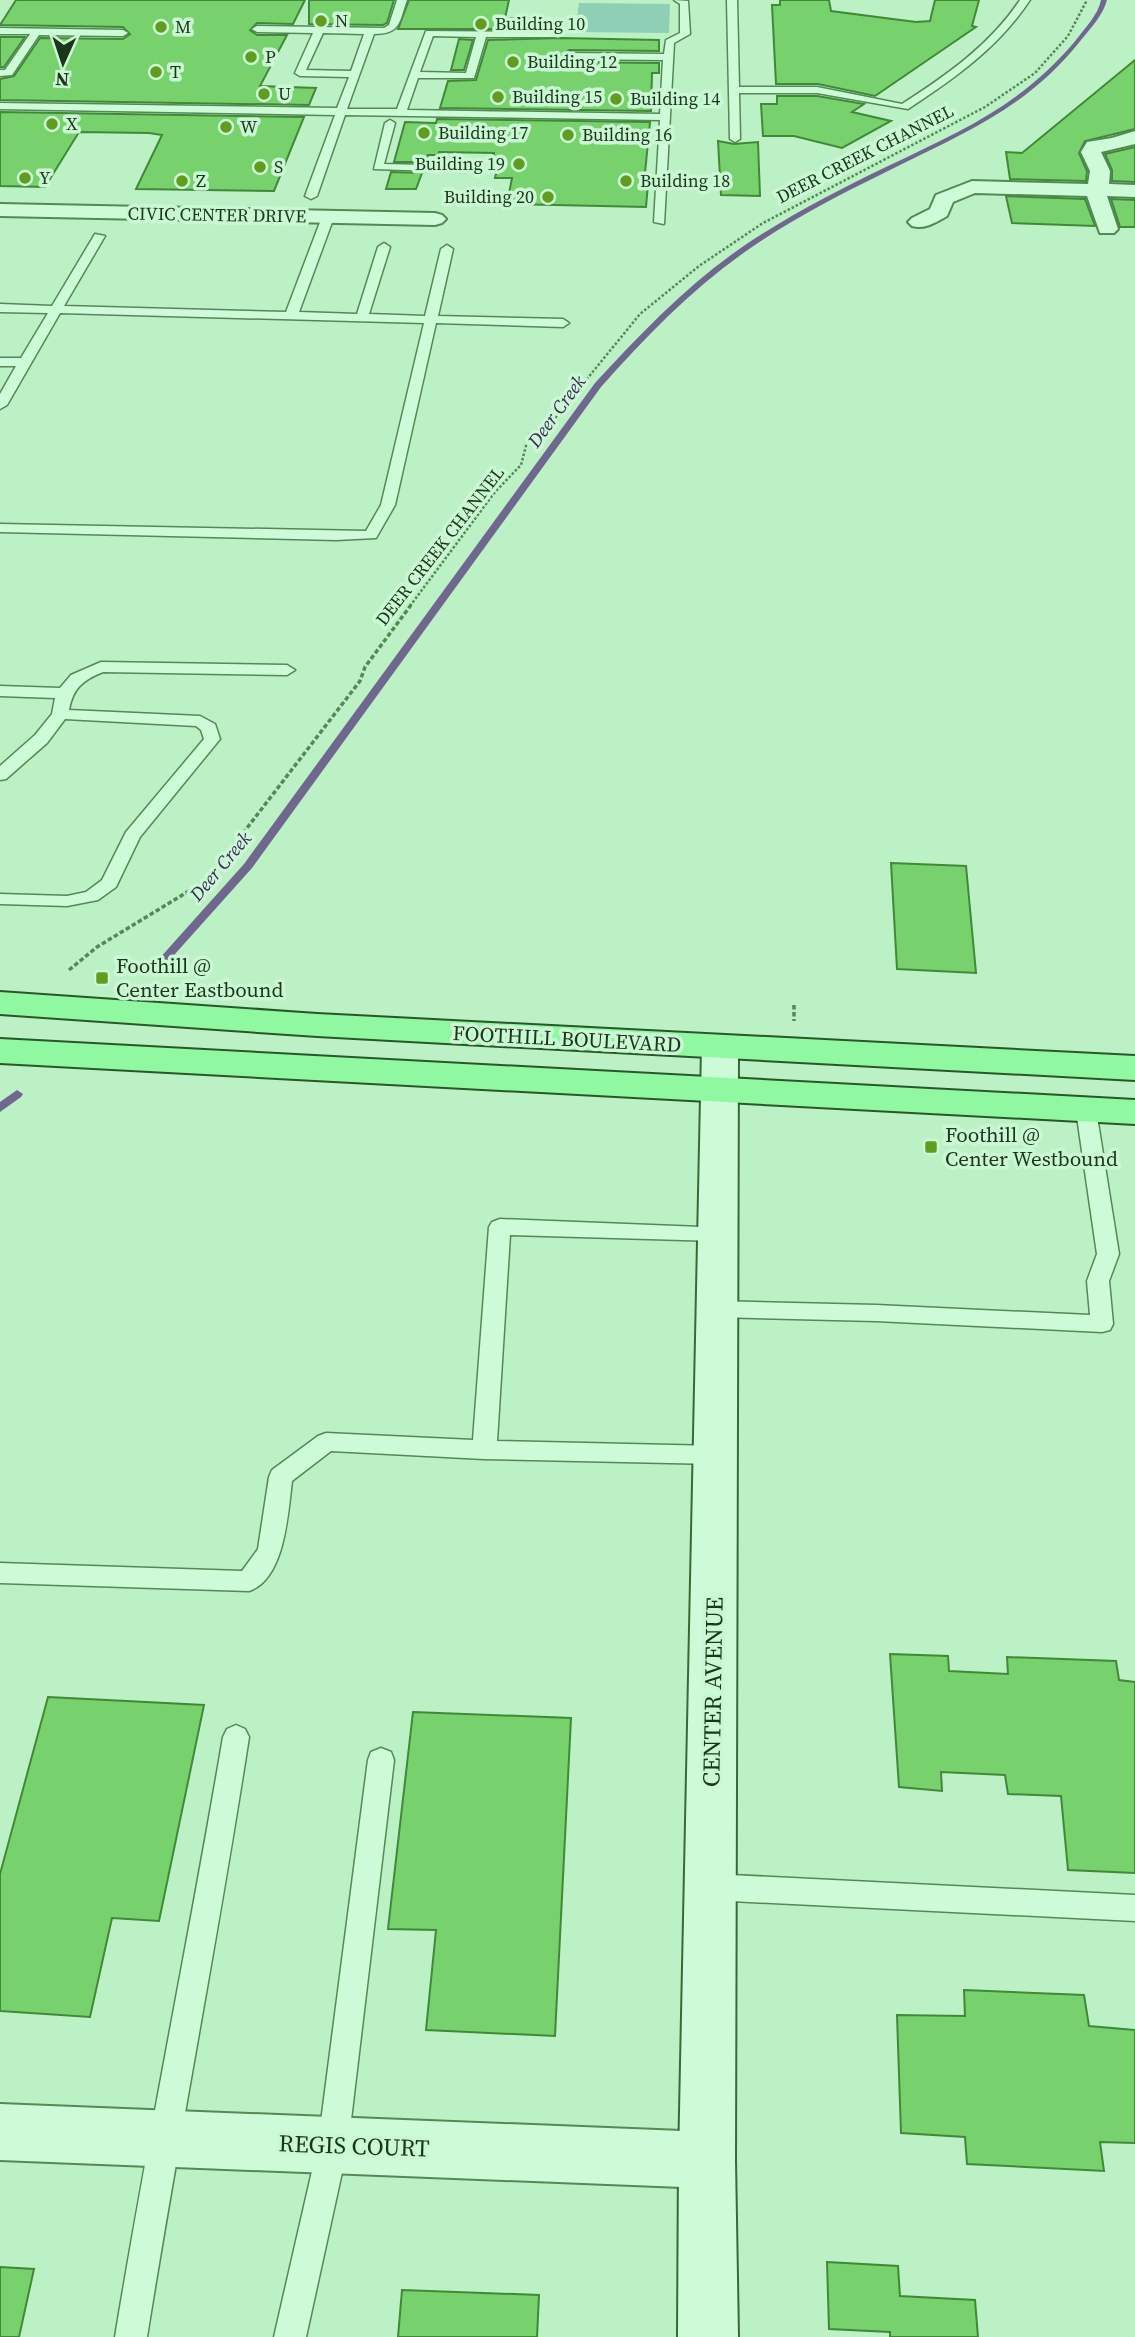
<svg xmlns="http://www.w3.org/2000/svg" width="1135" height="2337" font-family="'Source Serif 4',serif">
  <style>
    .green { fill: #8fcfb6 }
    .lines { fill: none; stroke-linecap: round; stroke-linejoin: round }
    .stream { fill: #70678f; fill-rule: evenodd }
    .building { fill: #77d26e; stroke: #418938; stroke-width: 2 }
    .lane-casing { stroke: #548955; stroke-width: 3 }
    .street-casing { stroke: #548955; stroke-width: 4 }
    .secondary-casing { stroke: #386a37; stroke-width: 4 }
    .primary-casing { stroke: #2b5629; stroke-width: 4 }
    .path-far1 { stroke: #548955; stroke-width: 2.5; stroke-dasharray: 2.5 2; stroke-linecap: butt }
    .path { stroke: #548955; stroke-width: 3.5; stroke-dasharray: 4.5 2.5; stroke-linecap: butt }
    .lane { fill: #cefbd7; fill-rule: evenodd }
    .street { fill: #cefbd7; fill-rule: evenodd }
    .secondary { fill: #cefbd7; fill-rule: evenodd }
    .primary { fill: #8ff8a1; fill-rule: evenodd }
    .poi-dot { fill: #609c20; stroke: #cbf8d4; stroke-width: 2.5 }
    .labels { text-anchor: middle; stroke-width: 7; stroke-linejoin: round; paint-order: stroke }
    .far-poi-label { font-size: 18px; fill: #1b371a; stroke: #cbf8d4; text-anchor: start }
    .far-street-label { font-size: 18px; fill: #1b371a; stroke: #cbf8d4 }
    .far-water-label { font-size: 19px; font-style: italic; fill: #3c2858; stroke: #cbf8d4 }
    .poi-label { font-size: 21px; fill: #1b371a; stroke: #cbf8d4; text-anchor: start }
    .street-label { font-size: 21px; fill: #1b371a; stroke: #cbf8d4 }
    .near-street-label { font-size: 24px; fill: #1b371a; stroke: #cbf8d4 }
  </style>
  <rect width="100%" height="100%" fill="#bbf1c5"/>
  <!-- green -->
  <polygon class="green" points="579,3 670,4 669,33 575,32"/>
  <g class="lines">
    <!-- stream -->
    <g class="stream">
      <path d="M1101,0H1107C1103,15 1091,28 1081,40C1029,106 969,131 896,167C847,191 797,216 752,247C695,286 647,335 601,387L252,868L158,973H150L148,971L150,969L244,864L595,383C642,332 690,282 748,243C792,214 840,189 888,166C961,131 1022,105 1076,40C1085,28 1098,15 1101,0Z"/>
      <polygon points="17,1090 23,1094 21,1097 0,1112 0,1102"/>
    </g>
  </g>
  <!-- building -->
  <g class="building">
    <polygon points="16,0 305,0 293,24 257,23 250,30 257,35 287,35 260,86 316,88 309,105 0,100 0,79 14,76 40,38 123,39 130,34 123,27 0,25"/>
    <polygon points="309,0 394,0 387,23 383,25 309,24"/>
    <polygon points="409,0 509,0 505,18 543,18 541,29 398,29"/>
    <polygon points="780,0 829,0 831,11 916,22 930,21 935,0 979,0 972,26 976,27 875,96 818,84 776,84 772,5 780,5"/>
    <polygon points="0,37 25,37 4,67 0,67"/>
    <polygon points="560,38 659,40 659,51 569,50 562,55 569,62 659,63 659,73 652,73 651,111 440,108 448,81 476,80 488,40"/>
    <polygon points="459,39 473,40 464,70 451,70"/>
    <polygon points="1135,60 1135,129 1085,141 1079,153 1087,171 1086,181 1010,179 1006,152 1022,153"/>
    <polygon points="777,96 817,96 864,104 852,112 891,121 842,148 794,136 763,136 761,104 777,104"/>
    <polygon points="0,112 304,117 274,191 136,189 162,135 149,133 79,132 45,187 0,186"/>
    <polygon points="437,119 650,122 645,173 649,173 646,207 507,204 512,178 495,178 497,170 491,170 494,153 439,152 438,155 428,155 426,162 394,162 405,122 436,123"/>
    <polygon points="718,141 734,144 758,142 760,196 721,195"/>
    <polygon points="1135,147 1135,182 1112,181 1112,170 1105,154"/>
    <polygon points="391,172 422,173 416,189 386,189"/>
    <polygon points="1006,196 1085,199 1095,226 1012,223"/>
    <polygon points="1111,199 1135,200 1135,227 1120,227"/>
    <polygon points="891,863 966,866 976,973 897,969"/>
    <polygon points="890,1654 948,1656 949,1671 1008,1674 1007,1657 1116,1661 1119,1680 1135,1682 1135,1873 1068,1870 1061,1796 1008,1794 1005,1775 941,1772 942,1791 899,1787"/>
    <polygon points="48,1697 204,1705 159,1921 112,1918 90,2017 0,2011 0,1874"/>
    <polygon points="413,1712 571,1718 555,2036 426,2030 436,1930 388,1929"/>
    <polygon points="964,1990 1084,1995 1089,2026 1135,2030 1135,2143 1100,2142 1104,2171 967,2164 965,2137 901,2133 897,2015 965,2016"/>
    <polygon points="827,2262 898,2266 900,2296 975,2300 978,2337 890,2337 890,2332 829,2329"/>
    <polygon points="0,2267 34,2269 19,2337 0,2337"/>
    <polygon points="402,2290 539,2295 537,2337 398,2337"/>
  </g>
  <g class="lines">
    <defs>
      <g id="lane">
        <path d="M397,0H407C399,22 401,34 374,34L347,109H397L426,31L555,32L558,33V37H486L474,78H418L407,110L660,114L663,60L569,59L564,56L569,53L664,54L666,40L680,33V4L674,0L688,1L690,34L674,43L664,224L654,222L660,120L345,115L317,196L311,199L305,196L335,115L0,109V103L337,108L349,77L300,76L295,73L313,33L257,32L252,29L257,26L384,28L389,25ZM323,33L364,34L351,71L306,70ZM433,36L476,37L466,73L420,72Z"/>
        <path d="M727,0H737L739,87H817L902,104C947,75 990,45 1020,0H1030C998,48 955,78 908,109L817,93H739L740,139L735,142L730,139Z"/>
        <polygon points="0,28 123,30 128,33 123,36 39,35 12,75 0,76 0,70 5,70 30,34 0,34"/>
        <polygon points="390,120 395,123 384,164 465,166 470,169 465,172 374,169 385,123"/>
        <polygon points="328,214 334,217 299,312 357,314 378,247 384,243 390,247 369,314 425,316 441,249 447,245 453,249 438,316 563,319 569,323 563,327 436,323 395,505 376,538 336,540 0,532 0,524 366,531 381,505 424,323 60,313 7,405 0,409 0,394 16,366 0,366 0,358 21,358 48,313 0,312 0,304 52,306 95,234 105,236 64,306 286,312 322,217"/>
        <path d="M101,662L287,665L295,670L287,675L103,672C83,680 73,688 69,710L200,716L215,724L220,739L140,837L116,887L98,900L67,906L0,904V894L67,896L86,892L102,880L126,832L204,739L201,730L196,726L65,719L47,743L6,779L0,780V766L35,735L52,714L55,698L0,696V686L60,688L71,675Z"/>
        <polygon points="1086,1103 1093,1105 1096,1110 1119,1254 1109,1281 1113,1324 1110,1330 1102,1332 876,1321 717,1317 709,1315 706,1309 709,1303 717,1301 876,1305 1090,1315 1087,1281 1097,1254 1076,1110 1079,1105"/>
        <path d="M500,1219L726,1228L729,1233L726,1238L718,1241L510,1235L497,1441L716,1446L724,1448L728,1455L724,1462L716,1464L484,1459L331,1451L292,1481C288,1513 285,1579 249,1591L0,1583V1563L242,1571L258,1549L269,1477L272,1470L318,1436L326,1433L473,1440L489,1227L492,1222Z"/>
        <path d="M236,1725L245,1729L249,1737C218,1938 179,2136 147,2337H115C148,2136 189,1938 223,1737L227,1729Z"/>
        <polygon points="381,1748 391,1752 394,1760 348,2145 306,2337 274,2337 318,2145 368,1760 371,1752"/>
        <polygon points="711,1874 1135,1895 1135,1921 711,1900 701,1896 697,1887 701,1878"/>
      </g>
      <g id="street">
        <path d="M1135,131V144L1101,152L1110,171L1109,184L1135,185V197L1107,196L1118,229L1114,233H1100L1087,196L975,193L953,202L947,216C936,222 925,230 912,226L908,222L912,218L930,209L936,195L972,181L1088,184L1090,171L1081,152L1087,142L1112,138Z"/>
        <polygon points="0,204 435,213 442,215 446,219 442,223 435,225 0,216"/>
        <polygon points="0,2104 707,2132 727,2140 735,2160 727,2180 707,2188 0,2160"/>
      </g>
      <polygon id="secondary" points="720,1036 733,1040 738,1048 735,2160 738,2337 678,2337 679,2160 702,1048 707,1040"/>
      <g id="primary">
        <polygon points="0,992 317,1014 1135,1056 1135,1080 317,1036 0,1014"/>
        <polygon points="0,1039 1135,1100 1135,1124 0,1063"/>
      </g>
    </defs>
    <!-- lane casing -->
    <use href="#lane" class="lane-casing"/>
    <!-- street casing -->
    <use href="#street" class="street-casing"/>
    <!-- secondary casing -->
    <use href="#secondary" class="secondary-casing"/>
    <!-- primary casing -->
    <use href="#primary" class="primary-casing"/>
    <!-- path-far1 -->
    <polyline class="path-far1" points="410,606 495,492 521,465 529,434 551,423 640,314 699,266 763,223 985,107 1035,73 1068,36 1087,0"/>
    <!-- path -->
    <g class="path">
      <polyline points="69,970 97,947 207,880 360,681 365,667 411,605"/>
      <polyline points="794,1005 794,1021"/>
    </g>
    <!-- lane -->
    <use href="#lane" class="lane"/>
    <!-- street -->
    <use href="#street" class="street"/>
    <!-- secondary -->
    <use href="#secondary" class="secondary"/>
    <!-- primary -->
    <use href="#primary" class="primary"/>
  </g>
  <!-- markers -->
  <g class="poi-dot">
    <circle cx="321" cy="21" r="7"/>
    <circle cx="481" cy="24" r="7"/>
    <circle cx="161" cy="27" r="7"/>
    <circle cx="251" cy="57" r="7"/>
    <circle cx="513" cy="62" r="7"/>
    <circle cx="156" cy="72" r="7"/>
    <circle cx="264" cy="94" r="7"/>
    <circle cx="498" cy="97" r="7"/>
    <circle cx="616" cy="99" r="7"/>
    <circle cx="52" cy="124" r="7"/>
    <circle cx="226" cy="127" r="7"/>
    <circle cx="424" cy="133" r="7"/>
    <circle cx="568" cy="135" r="7"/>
    <circle cx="519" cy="164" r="7"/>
    <circle cx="260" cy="167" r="7"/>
    <circle cx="25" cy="178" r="7"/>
    <circle cx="182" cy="181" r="7"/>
    <circle cx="626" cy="181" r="7"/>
    <circle cx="548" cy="197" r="7"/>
    <rect x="95" y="971" width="14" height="14" rx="3.5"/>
    <rect x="924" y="1140" width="14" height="14" rx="3.5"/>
  </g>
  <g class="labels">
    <!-- far-poi labels -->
    <g class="far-poi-label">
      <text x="335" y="27">N</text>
      <text x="495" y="30">Building 10</text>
      <text x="175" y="33">M</text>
      <text x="265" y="63">P</text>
      <text x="527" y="68">Building 12</text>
      <text x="170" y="78">T</text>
      <text x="278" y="100">U</text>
      <text x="512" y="103">Building 15</text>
      <text x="630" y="105">Building 14</text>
      <text x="66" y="130">X</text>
      <text x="240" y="133">W</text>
      <text x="438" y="139">Building 17</text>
      <text x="582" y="141">Building 16</text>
      <text x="505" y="170" text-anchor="end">Building 19</text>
      <text x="274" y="173">S</text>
      <text x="39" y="184">Y</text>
      <text x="196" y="187">Z</text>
      <text x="640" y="187">Building 18</text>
      <text x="534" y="203" text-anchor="end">Building 20</text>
    </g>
    <!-- far-street labels -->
    <g class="far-street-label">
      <text transform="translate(865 154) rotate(-27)" y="6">DEER CREEK CHANNEL</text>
      <text transform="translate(217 215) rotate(1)" y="6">CIVIC CENTER DRIVE</text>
      <text transform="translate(440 546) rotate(-52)" y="6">DEER CREEK CHANNEL</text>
    </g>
    <!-- far-water labels -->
    <g class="far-water-label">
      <text transform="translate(556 411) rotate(-54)" y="7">Deer Creek</text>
      <text transform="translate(220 866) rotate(-50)" y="7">Deer Creek</text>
    </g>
    <!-- poi labels -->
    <g class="poi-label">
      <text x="116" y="973">Foothill @<tspan x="116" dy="24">Center Eastbound</tspan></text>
      <text x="945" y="1142">Foothill @<tspan x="945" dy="24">Center Westbound</tspan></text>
    </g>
    <!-- street labels -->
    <g class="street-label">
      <text transform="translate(567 1039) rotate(3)" y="7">FOOTHILL BOULEVARD</text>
    </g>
    <!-- near-street labels -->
    <g class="near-street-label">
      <text transform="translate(713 1692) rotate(-89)" y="8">CENTER AVENUE</text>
      <text transform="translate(354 2146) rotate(2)" y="8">REGIS COURT</text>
    </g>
  </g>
  <!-- north arrow -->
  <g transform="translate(63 63) rotate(183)" stroke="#cbf8d4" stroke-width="5" paint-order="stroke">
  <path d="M0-5L12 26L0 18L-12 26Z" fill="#1b371a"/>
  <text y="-10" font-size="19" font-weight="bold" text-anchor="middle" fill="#1b371a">N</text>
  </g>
</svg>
